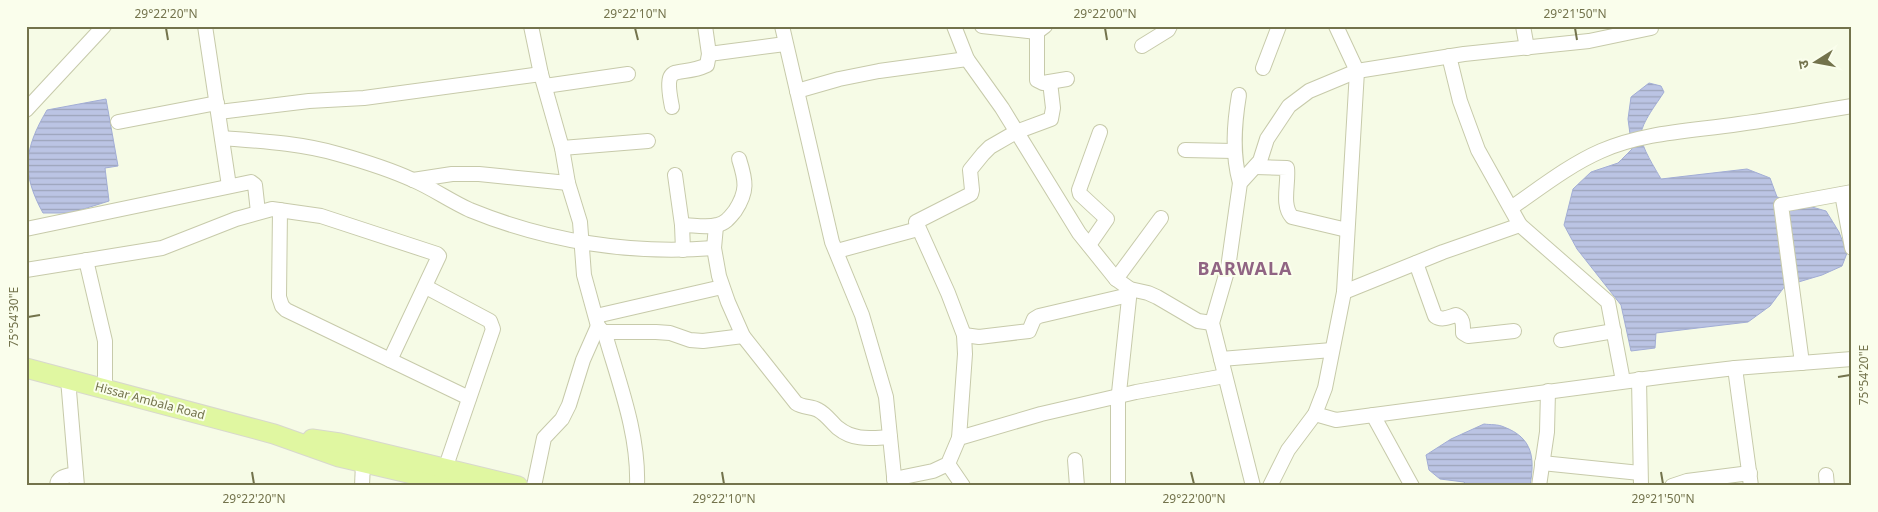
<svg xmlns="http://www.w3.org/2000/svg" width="1878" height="512" font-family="'Noto Sans','Noto Sans Devanagari',sans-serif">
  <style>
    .water { fill: url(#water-rules); stroke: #a2add5 }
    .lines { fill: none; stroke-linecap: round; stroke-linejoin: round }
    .minor-casing { stroke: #c7caaa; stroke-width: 16 }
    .major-casing { stroke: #d8d8cd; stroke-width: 21 }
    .minor { stroke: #fff; stroke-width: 14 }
    .major { stroke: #e0f7a1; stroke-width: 19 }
    .ticks { fill: none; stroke: #73734c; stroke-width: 2 }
    .labels { text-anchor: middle; stroke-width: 4; stroke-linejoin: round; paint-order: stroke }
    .street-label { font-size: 12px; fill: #73734c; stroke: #fafeec }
    .district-label { font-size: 18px; font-weight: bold; letter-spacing: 1px; fill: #906483; stroke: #fafeec }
    .neatline { fill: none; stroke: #73734c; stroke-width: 2 }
    .ticks-label { font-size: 12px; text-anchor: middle; fill: #73734c }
  </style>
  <defs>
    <pattern id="water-rules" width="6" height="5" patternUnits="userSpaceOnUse" patternTransform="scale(1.25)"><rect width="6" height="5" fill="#bbc4e4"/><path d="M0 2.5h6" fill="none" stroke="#9ca4bb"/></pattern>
  </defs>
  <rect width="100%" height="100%" fill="#f6fbe6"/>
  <!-- water -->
  <g class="water">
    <path d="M1649,83L1661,86L1664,92C1658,102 1641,123 1641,135C1641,147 1655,168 1661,179L1747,169L1770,178L1777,197L1826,211L1839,232L1847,253L1842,266L1822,275L1785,286L1770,306L1748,322L1656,333L1655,348L1631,351L1621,305L1577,249L1564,225L1573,189L1591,172L1618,163L1632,149L1628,119L1631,97Z"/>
    <path d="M106,99L118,166L105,168L109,201L71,213H43C21,173 24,149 47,110Z"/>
    <path d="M1484,424C1490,425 1498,424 1504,427C1533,438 1535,458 1530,486H1467L1464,482L1440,479L1429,470L1426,455L1451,439Z"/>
  </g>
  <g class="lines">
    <defs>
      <g id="minor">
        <polyline points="205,26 229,186"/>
        <path d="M531,26L541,74L562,148L568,183L580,222L584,275L598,326L605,334C619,383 639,434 637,486"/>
        <polyline points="782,26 832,242 862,315 886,397 895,486"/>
        <polyline points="954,26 967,59 1002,108 1079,233 1116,279 1130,289 1148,293 1157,297 1198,321 1212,323"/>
        <polyline points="982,26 1037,32 1045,26"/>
        <polyline points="1523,26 1527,48"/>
        <polyline points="1037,32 1037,80 1043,83 1067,79"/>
        <polyline points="1142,46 1168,30 1170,26"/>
        <polyline points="709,54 785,44"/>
        <polyline points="1449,56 1460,101 1478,150 1520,225 1608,302 1623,381"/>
        <polyline points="1263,68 1279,26"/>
        <polyline points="545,86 628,74"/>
        <polyline points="797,91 839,79 879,71 967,59"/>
        <path d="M1239,95C1234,125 1232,154 1240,183"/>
        <path d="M672,107C662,58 678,79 707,65L709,54L705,26"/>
        <polyline points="26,110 104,26"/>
        <polyline points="219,112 309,101 364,98 541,74"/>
        <polyline points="118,122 217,103"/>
        <path d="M222,138C260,141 300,143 338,154C363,161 389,169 413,180C432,188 450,201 470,210C546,241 631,255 714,248"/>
        <polyline points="562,148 648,141"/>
        <polyline points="1185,150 1234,151"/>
        <path d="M1255,167L1287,168C1289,183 1281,205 1292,217L1347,230"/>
        <polyline points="675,175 682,225 683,250"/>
        <polyline points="413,180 452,174 479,174 568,183"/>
        <polyline points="1842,194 1852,248"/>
        <path d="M1511,208C1540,188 1569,165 1601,151C1644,132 1693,131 1739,124C1777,119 1814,112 1852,106"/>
        <polyline points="280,210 279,297 282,306 286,310 469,398"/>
        <path d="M682,225C693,225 707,228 717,225C726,223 730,217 735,211C748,191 746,181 739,159"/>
        <path d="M716,226L714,248L719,276L728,302L743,336L796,403C803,408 811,406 818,410C826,414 832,423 838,428C854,441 871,438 890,437"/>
        <polyline points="26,229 251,182 255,185 258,212"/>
        <polyline points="1089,245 1107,219 1080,194 1079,190 1100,132"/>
        <polyline points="837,251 918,229"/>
        <polyline points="86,260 105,341 105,390"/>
        <path d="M1416,263L1435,316C1442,321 1449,317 1456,315C1464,318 1463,326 1463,333L1468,336L1514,331"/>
        <polyline points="26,270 162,248 236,219 272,209 321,216 437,254 439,256 390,360"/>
        <polyline points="1116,279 1161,218"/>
        <polyline points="426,287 490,321 493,329 445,469"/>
        <polyline points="1344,292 1443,252 1520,225"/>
        <polyline points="596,316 722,287"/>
        <polyline points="603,332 656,332 670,333 690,340 703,341 743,336"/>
        <polyline points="964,335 979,337 1029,331 1034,319 1039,316 1129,295"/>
        <polyline points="1561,340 1614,331"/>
        <polyline points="1221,359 1332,350"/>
        <polyline points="1802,363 1781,205 1852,192"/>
        <polyline points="1735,368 1751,486"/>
        <polyline points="68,379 77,486"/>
        <polyline points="1639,379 1641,486"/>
        <polyline points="1315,414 1336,420 1667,376 1735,368 1852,359"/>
        <polyline points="1373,415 1412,486"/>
        <polyline points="959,438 965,354 964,335 948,293 916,222 971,194 972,190 970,170 983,154 990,147 1016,132 1051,119 1053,108 1050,82"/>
        <polyline points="1075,460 1077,486"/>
        <polyline points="1542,463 1640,473"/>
        <polyline points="948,464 963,486"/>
        <polyline points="1826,475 1827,486"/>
        <polyline points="894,479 933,471 948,464 959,438 1041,414 1136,392 1225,376"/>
        <path d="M57,486C57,476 68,476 76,474"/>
        <polyline points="362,486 363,463"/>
        <polyline points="534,486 544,438 562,419 569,405 583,360 598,326"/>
        <polyline points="1118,486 1118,402 1130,289"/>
        <polyline points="1253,486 1212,323 1228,268 1240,183 1260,161 1267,139 1289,106 1309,91 1357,71 1464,54 1589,41 1651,28 1651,26"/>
        <polyline points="1270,486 1288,450 1315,414 1325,388 1344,292 1357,71 1336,26"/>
        <polyline points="1539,486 1547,432 1548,391"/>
        <polyline points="1672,486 1687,481 1750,473"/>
      </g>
      <g id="major">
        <polyline points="26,368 274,434 339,457 464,486"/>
        <polyline points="312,439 340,443 518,486"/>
      </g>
    </defs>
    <!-- minor casing -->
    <use href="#minor" class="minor-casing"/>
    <!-- major casing -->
    <use href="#major" class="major-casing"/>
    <!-- minor -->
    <use href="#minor" class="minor"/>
    <!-- major -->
    <use href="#major" class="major"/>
  </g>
  <!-- ticks -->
  <path class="ticks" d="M166,28L168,40M635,28L638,40M1105,28L1107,40M1575,28L1577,40M28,317L40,315M1838,377L1850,375M252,472L254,484M722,472L724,484M1191,472L1194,484M1661,472L1663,484"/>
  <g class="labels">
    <!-- street labels -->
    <g class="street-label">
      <text transform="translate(150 401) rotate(15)" y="4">Hissar Ambala Road</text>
    </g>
    <!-- district labels -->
    <g class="district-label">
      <text x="1245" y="275">BARWALA</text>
    </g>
  </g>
  <!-- border -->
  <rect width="1878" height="512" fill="none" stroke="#fafeec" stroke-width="55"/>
  <!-- north arrow -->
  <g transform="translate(1816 62) rotate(259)" stroke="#fafeec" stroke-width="4" paint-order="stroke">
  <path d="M0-4L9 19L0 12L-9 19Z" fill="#73734c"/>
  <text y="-8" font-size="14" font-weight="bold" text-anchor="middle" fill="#73734c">उ</text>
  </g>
  <rect x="28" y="28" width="1822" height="456" class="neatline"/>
  <g class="ticks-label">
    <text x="166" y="18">29°22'20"N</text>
    <text x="635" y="18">29°22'10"N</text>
    <text x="1105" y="18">29°22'00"N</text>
    <text x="1575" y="18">29°21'50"N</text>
    <text transform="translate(14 317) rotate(-90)" y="4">75°54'30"E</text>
    <text transform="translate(1864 375) rotate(-90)" y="4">75°54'20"E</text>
    <text x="254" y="503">29°22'20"N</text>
    <text x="724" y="503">29°22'10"N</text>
    <text x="1194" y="503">29°22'00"N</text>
    <text x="1663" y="503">29°21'50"N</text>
  </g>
</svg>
